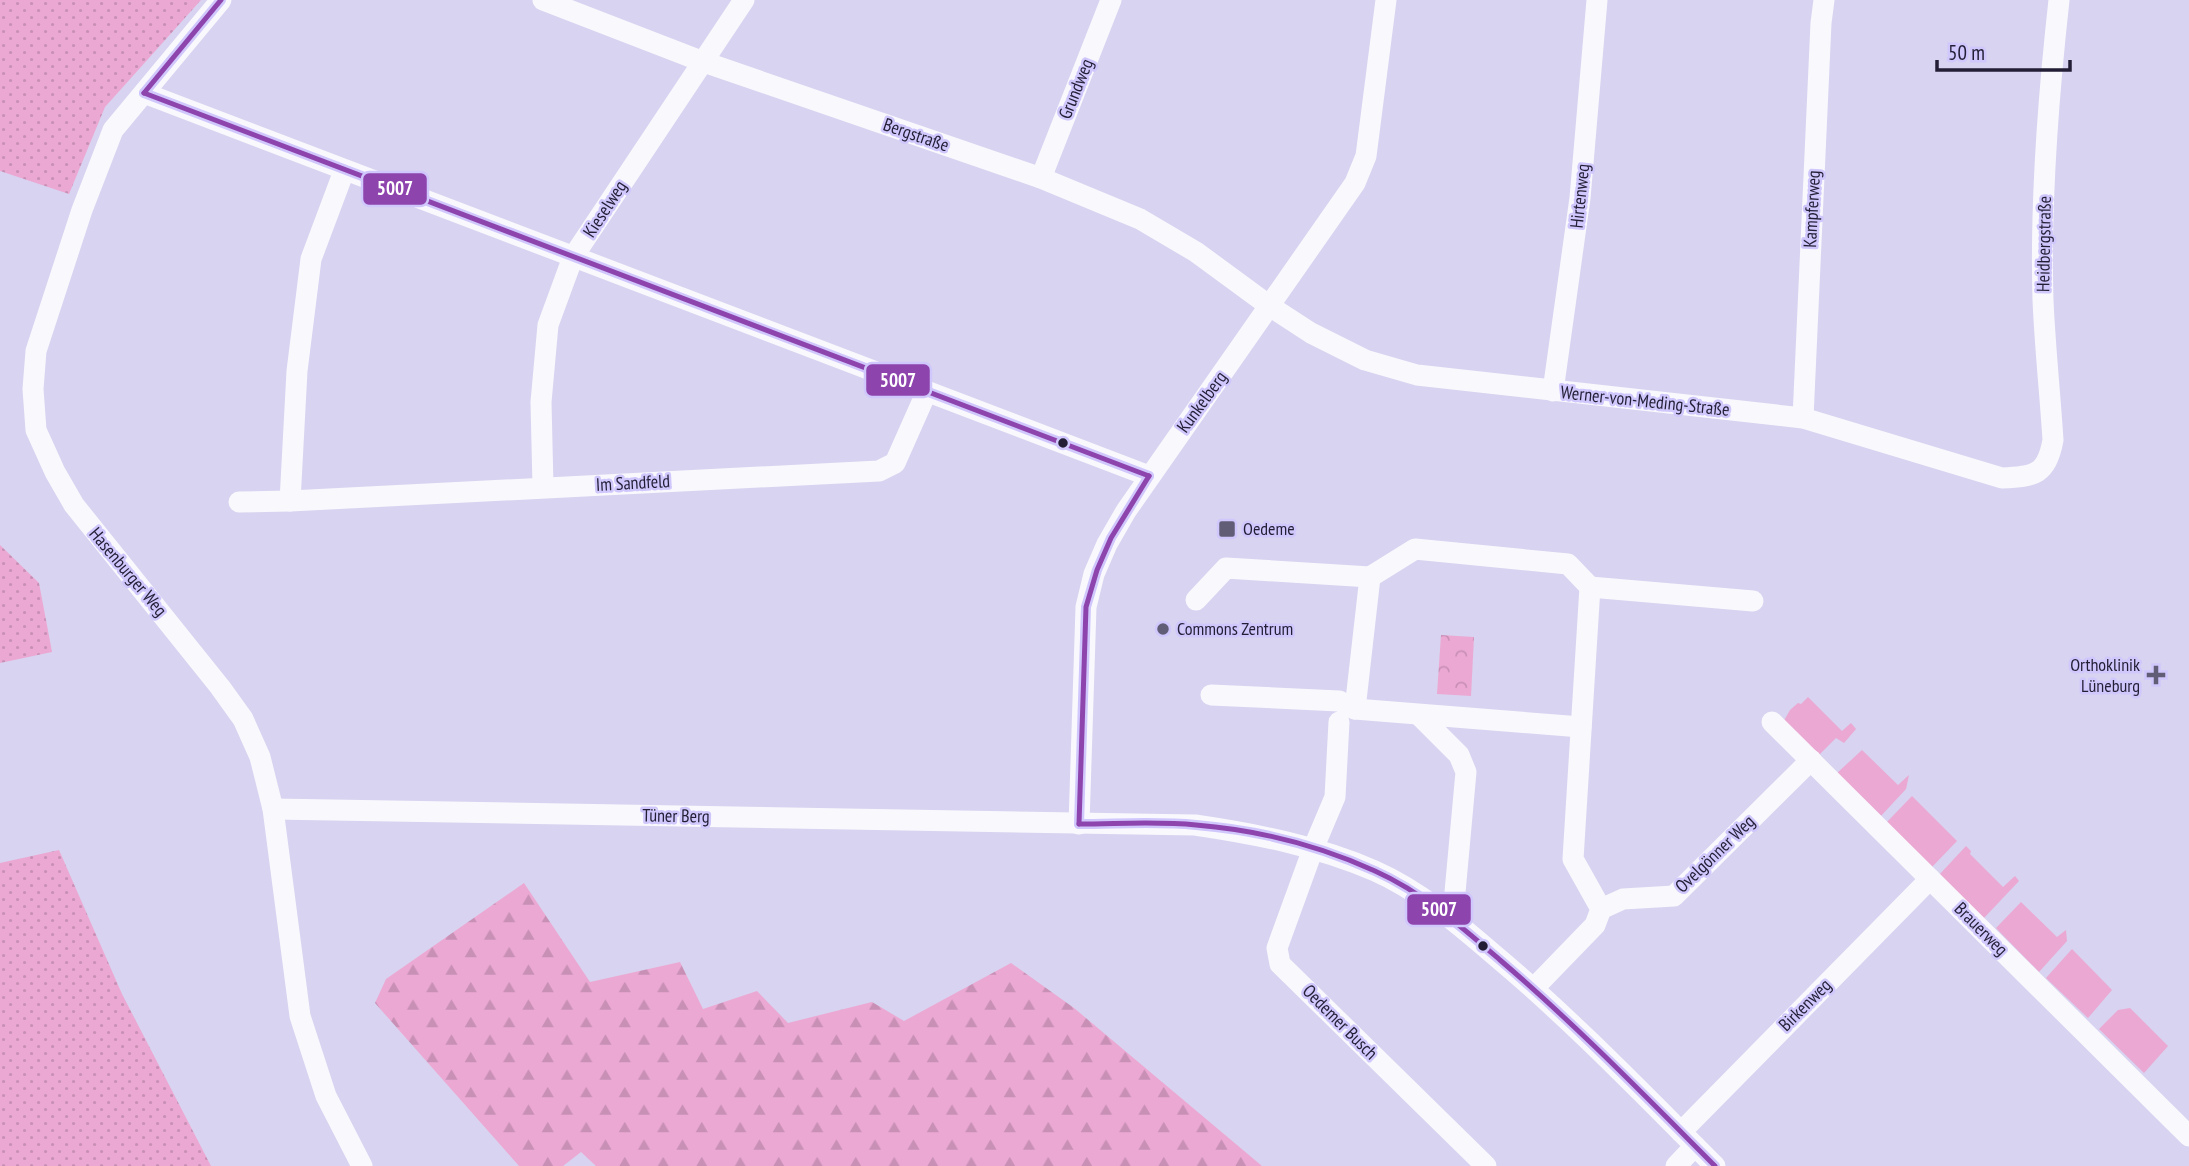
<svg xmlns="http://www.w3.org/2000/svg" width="2189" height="1166" font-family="'PT Sans Narrow',sans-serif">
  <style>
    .grass { fill: url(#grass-dots) }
    .forest { fill: url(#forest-firs) }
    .park { fill: url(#park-crowns) }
    .garden { fill: #eba8d3 }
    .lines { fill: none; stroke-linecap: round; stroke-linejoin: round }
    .minor { stroke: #f9f8fd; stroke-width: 21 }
    .bus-1-casing { stroke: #d0c7fc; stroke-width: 10 }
    .bus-1 { stroke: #8e44ad; stroke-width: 5 }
    .bus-dot { fill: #231e36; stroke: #d0c7fc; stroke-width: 2.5 }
    .poi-dot { fill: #625d77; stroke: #d0c7fc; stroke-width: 2.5 }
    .labels { text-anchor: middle; stroke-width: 5; stroke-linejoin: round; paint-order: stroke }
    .street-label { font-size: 18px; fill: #231e36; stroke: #d0c7fc }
    .poi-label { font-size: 18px; fill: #231e36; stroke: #d0c7fc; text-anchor: start }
    .line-badge { stroke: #d0c7fc; stroke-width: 2.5 }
    .badge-label { font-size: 19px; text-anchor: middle; font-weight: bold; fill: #fff }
  </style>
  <defs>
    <pattern id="grass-dots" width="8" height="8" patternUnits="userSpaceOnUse" patternTransform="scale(1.75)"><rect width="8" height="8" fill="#eba8d3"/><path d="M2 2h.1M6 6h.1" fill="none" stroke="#c990b6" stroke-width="1.8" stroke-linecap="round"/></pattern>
    <pattern id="forest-firs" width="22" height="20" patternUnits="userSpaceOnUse" patternTransform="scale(1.75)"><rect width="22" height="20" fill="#eba8d3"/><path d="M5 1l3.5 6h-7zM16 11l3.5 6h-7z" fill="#c990b6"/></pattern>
    <pattern id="park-crowns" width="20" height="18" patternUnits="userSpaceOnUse" patternTransform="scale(1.75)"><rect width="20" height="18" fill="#eba8d3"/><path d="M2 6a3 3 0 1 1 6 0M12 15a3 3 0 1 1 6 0" fill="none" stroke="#c990b6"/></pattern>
  </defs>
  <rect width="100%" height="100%" fill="#d8d3f0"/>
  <!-- grass -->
  <g class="grass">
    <polygon points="0,0 201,0 105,107 69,194 0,171"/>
    <polygon points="0,545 39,583 52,652 0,663"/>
    <polygon points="59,850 122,994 211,1166 0,1166 0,863"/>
  </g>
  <!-- forest -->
  <polygon class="forest" points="524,883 590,982 680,962 703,1009 757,991 788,1023 872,1002 904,1021 1011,963 1074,1008 1262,1166 596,1166 581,1152 563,1166 519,1166 375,1003 386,979"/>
  <!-- park -->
  <polygon class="park" points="1441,635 1474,637 1471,696 1437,694"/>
  <!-- garden -->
  <g class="garden">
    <polygon points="1808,697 1842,731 1851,723 1856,729 1844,743 1836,738 1817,757 1782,724 1790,710 1798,703 1801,704"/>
    <polygon points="1862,750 1898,785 1909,775 1906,789 1880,817 1836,774"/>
    <polygon points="1912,796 1957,841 1932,867 1886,823"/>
    <polygon points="1966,846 1971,851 1970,854 2003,887 2015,876 2019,881 1983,919 1939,875"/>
    <polygon points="2021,902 2057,937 2066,930 2067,941 2039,972 1996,928"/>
    <polygon points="2072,949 2112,990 2088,1018 2046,978"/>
    <polygon points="2130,1008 2168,1046 2144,1073 2099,1029 2118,1010"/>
  </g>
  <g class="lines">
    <!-- minor -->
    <g class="minor">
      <polyline points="221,0 113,130 82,210 36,351 33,389 36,430 55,472 74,505 220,687 243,719 260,757 273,809 300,1016 326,1096 362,1166"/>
      <path d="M543,0L701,61L1041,178L1140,219L1196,252L1271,307L1311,333L1365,360L1417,375L1803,418L2002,478C2035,477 2047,474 2053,440C2050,393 2045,347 2043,300C2040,200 2048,99 2059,0"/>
      <polyline points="144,93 1149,476"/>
      <polyline points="344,171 311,259 297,371 290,501 879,471 895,463 927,391"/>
      <polyline points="1041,178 1111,0"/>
      <polyline points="1553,391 1580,198 1597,0"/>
      <polyline points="1803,418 1821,23 1824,0"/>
      <polyline points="543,487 541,402 548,325 573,257 744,0"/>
      <polyline points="239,502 290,501"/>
      <polyline points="1590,587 1753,601"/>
      <polyline points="1196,600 1226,568 1370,577 1415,549 1568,564 1590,587 1573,859 1601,909 1595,925 1534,988"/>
      <polyline points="1211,695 1339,701 1355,709 1581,727"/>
      <polyline points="1355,709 1370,577"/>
      <polyline points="1419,715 1459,755 1466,772 1454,903 1448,916"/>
      <polyline points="1339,722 1335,797 1313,849 1277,948 1280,964 1486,1166"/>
      <polyline points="1772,722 2189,1136"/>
      <path d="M273,809L1195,825C1256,834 1318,846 1375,871C1418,890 1456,922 1492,953C1571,1019 1642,1093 1715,1166"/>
      <polyline points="1079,824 1086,607 1094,574 1107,544 1126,511 1355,183 1366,156 1386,0"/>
      <polyline points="1601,909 1623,899 1674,896 1811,760"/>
      <polyline points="1681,1132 1930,879"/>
      <polyline points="1676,1166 1695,1146"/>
    </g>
    <defs>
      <g id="bus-1">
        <polyline points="144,93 1149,476"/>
        <polyline points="144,93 221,0"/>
        <path d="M1079,824C1118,824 1157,821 1196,825C1257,830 1320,846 1375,871C1422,892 1462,927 1500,960C1576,1025 1645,1096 1715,1166"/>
        <polyline points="1079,824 1086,607 1097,570 1111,538 1149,476"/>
      </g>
    </defs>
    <!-- bus-1 casing -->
    <use href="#bus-1" class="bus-1-casing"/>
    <!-- bus-1 -->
    <use href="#bus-1" class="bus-1"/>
  </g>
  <!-- markers -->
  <g class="bus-dot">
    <circle cx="1063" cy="443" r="6"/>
    <circle cx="1483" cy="946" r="6"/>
  </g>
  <g class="poi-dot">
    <rect x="1218" y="520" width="18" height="18" rx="3.5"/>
    <circle cx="1163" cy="629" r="7"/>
    <path d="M2152.5 664.5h7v7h7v7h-7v7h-7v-7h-7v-7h7z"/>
  </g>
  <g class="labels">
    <!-- street labels -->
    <g class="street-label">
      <text transform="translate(1076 89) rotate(-68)" y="6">Grundweg</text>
      <text transform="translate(916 135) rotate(19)" y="6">Bergstraße</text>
      <text transform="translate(1580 196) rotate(-84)" y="6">Hirtenweg</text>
      <text transform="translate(605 209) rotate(-57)" y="6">Kieselweg</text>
      <text transform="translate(1812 209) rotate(-87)" y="6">Kampferweg</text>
      <text transform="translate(2044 244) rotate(-89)" y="6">Heidbergstraße</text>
      <text transform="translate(1645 401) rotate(6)" y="6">Werner-von-Meding-Straße</text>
      <text transform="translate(1202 402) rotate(-54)" y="6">Kunkelberg</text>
      <text transform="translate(633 483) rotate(-3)" y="6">Im Sandfeld</text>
      <text transform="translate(128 572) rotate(50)" y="6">Hasenburger Weg</text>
      <text transform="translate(676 816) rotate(1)" y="6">Tüner Berg</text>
      <text transform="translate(1715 854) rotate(-44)" y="6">Ovelgönner Weg</text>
      <text transform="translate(1981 929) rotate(45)" y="6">Brauerweg</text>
      <text transform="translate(1805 1005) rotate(-45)" y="6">Birkenweg</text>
      <text transform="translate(1340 1022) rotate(45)" y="6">Oedemer Busch</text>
    </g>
    <!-- poi labels -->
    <g class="poi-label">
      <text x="1243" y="535">Oedeme</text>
      <text x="1177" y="635">Commons Zentrum</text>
      <text x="2140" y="671" text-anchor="end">Orthoklinik<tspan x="2140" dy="21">Lüneburg</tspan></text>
    </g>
  </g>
  <g class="line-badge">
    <rect x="362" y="172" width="66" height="34" rx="7" fill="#8e44ad"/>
    <rect x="865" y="363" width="66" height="34" rx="7" fill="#8e44ad"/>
    <rect x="1406" y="893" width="66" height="33" rx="7" fill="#8e44ad"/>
  </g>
  <g class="badge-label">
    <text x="395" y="195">5007</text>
    <text x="898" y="387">5007</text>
    <text x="1439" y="916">5007</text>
  </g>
  <!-- scale -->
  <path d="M1937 60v10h133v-10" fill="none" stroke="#231e36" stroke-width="3.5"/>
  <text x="1948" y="60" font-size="21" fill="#231e36" stroke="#d0c7fc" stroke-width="5" paint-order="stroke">50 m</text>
</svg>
